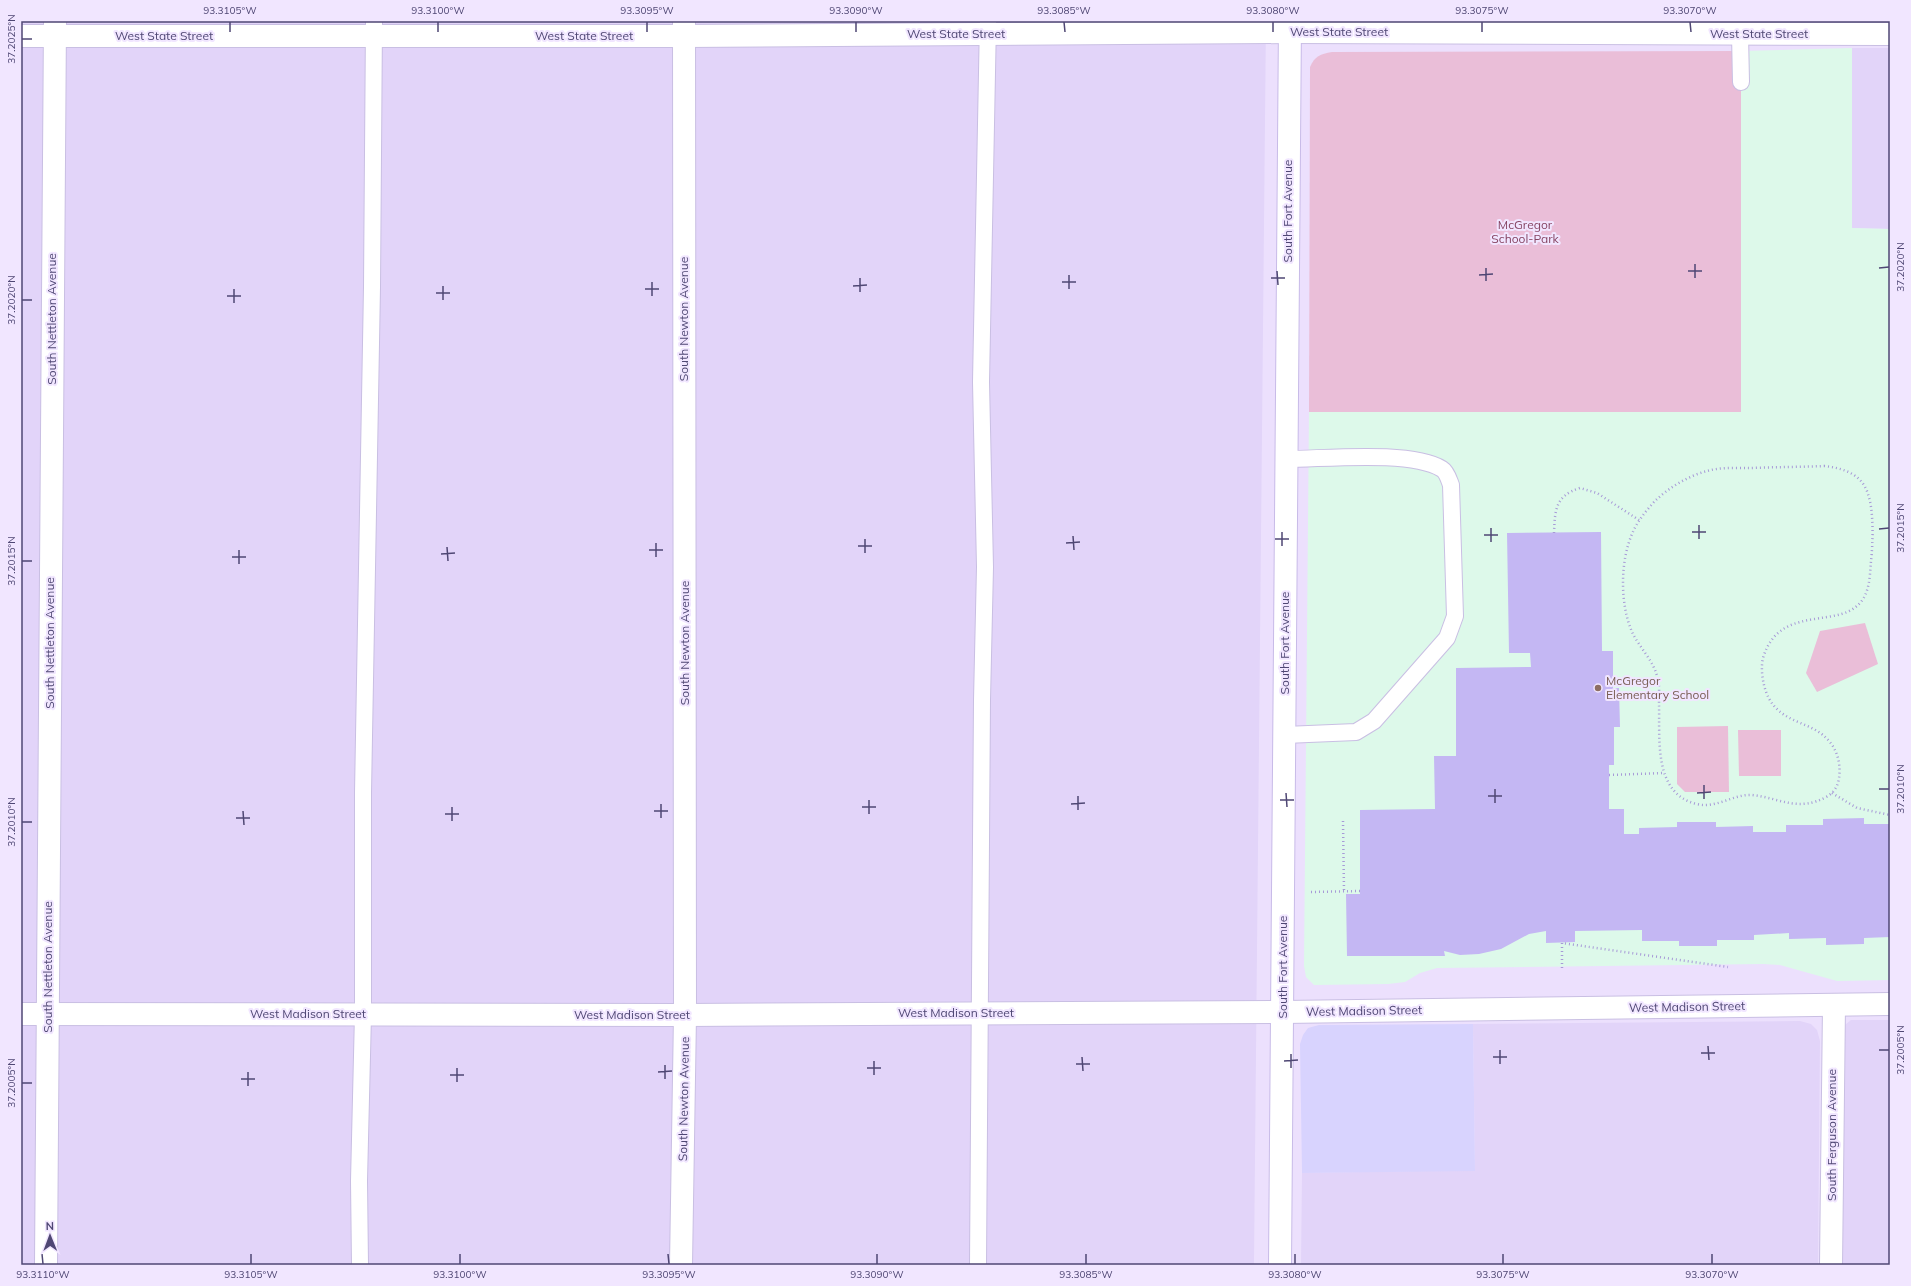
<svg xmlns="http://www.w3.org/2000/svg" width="1911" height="1286" font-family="Mulish,sans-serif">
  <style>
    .residential { fill: #e2d4f9 }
    .commercial { fill: #d8d3fe }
    .education { fill: #ddf9ea }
    .green { fill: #eabed8 }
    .building { fill: #c4b7f3 }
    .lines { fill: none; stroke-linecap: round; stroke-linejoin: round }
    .lane-casing { stroke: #c9bfe3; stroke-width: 18 }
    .street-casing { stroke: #c9bfe3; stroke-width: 24 }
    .secondary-casing { stroke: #c8bbe8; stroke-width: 24 }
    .path { stroke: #a79ad7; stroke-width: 2.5; stroke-dasharray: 1 3; stroke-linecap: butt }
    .lane { stroke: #fff; stroke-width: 16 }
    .street { stroke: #fff; stroke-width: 22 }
    .secondary { stroke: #fff; stroke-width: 22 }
    .ticks { fill: none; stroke: #4f4774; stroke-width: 1.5 }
    .education-dot { fill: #8d6e63; stroke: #f1e6ff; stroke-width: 1.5 }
    .labels { text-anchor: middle; stroke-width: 4; stroke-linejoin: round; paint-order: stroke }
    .street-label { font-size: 12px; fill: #4f4774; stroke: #f1e6ff }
    .park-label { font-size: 12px; fill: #864463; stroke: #f1e6ff }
    .education-label { font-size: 12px; fill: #785e54; stroke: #f1e6ff; text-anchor: start }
    .neatline { fill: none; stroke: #4f4774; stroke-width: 1.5 }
    .ticks-label { font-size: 10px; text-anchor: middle; fill: #4f4774 }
  </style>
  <rect width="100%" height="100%" fill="#ece0fd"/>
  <!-- residential -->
  <g class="residential">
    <polygon points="21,21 1266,21 1254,1265 21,1265"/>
    <polygon points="1852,48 1890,48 1890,229 1852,228"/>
    <polygon points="1851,1020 1890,1020 1890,1265 1841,1265 1843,1034 1845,1025"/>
    <polygon points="1800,1021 1811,1024 1817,1030 1820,1041 1818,1265 1301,1265 1302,1173 1475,1170 1473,1024"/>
  </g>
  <!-- commercial -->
  <polygon class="commercial" points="1473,1024 1475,1171 1302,1173 1300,1044 1303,1035 1308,1028 1319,1025"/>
  <!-- education -->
  <polygon class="education" points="1852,48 1852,228 1890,229 1890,980 1837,981 1780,965 1763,964 1437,968 1420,973 1405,982 1388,984 1314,985 1306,977 1304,966 1309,412 1741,412 1741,51"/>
  <!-- green -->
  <g class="green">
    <path d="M1741,51V412H1309L1310,67C1315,56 1320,54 1332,52Z"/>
    <polygon points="1865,623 1878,664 1817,692 1806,673 1820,631"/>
    <polygon points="1728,726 1729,792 1685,792 1677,784 1677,727"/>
    <polygon points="1738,730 1781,730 1781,776 1739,776"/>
  </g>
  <!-- building -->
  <polygon class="building" points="1601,532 1602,651 1613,651 1613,688 1619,688 1620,727 1614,727 1614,765 1609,765 1609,809 1624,809 1624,834 1639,834 1639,828 1677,827 1677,822 1716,822 1716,827 1753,826 1753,832 1786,832 1786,825 1823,825 1823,819 1864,818 1864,824 1890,824 1890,937 1864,938 1864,944 1826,945 1826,938 1789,939 1789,933 1754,935 1754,940 1717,940 1717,946 1679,946 1679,941 1642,941 1642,930 1575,931 1575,942 1546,943 1546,931 1529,934 1501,949 1479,954 1460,955 1444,951 1445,956 1347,956 1346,894 1360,894 1360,810 1435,809 1434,756 1456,756 1456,668 1531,667 1530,653 1509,653 1507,533"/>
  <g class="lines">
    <defs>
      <g id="lane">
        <polyline points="1740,34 1741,82"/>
        <path d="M1285,735L1356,732L1374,721L1447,638L1455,616L1451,485C1449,480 1447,472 1442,469C1411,450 1325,459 1287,459"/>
        <polyline points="360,1265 359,1181 363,1014 363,793 372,287 374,21"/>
        <polyline points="978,1265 982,700 985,567 981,382 988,21"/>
      </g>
      <g id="street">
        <polyline points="21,36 684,36 1289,32 1890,34"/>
        <polyline points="21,1014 685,1015 1283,1012 1890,1004"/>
        <polyline points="46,1265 55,21"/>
        <polyline points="681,1265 685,1015 684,22"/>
        <polyline points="1831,1265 1834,1005"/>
      </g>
      <polyline id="secondary" points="1280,1265 1290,21"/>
    </defs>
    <!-- lane casing -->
    <use href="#lane" class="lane-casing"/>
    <!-- street casing -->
    <use href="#street" class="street-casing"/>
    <!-- secondary casing -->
    <use href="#secondary" class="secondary-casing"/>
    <!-- path -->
    <g class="path">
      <path d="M1824,466C1843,468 1862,474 1868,494C1874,511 1873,543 1871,561C1870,573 1870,588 1863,599C1842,632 1780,601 1763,658C1761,666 1762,677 1764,685C1774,726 1810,718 1829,741C1838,751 1841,766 1839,778C1838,786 1834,792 1828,796C1798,813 1781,798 1752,795C1733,794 1716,809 1697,804C1653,794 1660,739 1659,704C1659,695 1660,685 1657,676C1653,660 1639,647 1632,632C1620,604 1620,562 1632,534C1637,522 1645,512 1654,502C1668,488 1688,476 1707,471C1721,467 1737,468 1751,468C1776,467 1800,467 1824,466Z"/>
      <path d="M1554,533C1555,510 1555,496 1580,488L1597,493L1639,520"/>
      <polyline points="1609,775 1664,773"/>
      <polyline points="1832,793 1857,808 1890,815"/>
      <polyline points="1343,821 1344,891"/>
      <polyline points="1311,892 1360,891"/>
      <polyline points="1562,968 1562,943 1728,967"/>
    </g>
    <!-- lane -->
    <use href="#lane" class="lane"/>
    <!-- street -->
    <use href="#street" class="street"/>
    <!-- secondary -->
    <use href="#secondary" class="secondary"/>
  </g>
  <!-- ticks -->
  <path class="ticks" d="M230,22V32M438,22V32M647,22V32M856,22V32M1064,22L1065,32M1273,22V32M1482,22V32M1690,22L1691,32M22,39H32M1695,264V278M1486,268V281M1879,268L1889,267M1277,271L1278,285M1688,271H1702M1069,275V289M1479,275L1493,274M860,278V292M1271,278H1285M652,282V296M1062,282H1076M443,286V300M853,286L867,285M234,289V303M645,289H659M436,293H450M227,296H241M22,300H32M1699,525V539M1491,528V542M1879,529L1889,528M1282,532V546M1692,532H1706M1484,535H1498M1073,536L1074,550M865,539V553M1275,539H1289M656,543V557M1066,543L1080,542M858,546H872M447,547L448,561M239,550V564M649,550H663M441,554L455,553M232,557H246M22,561H32M1704,785V799M1495,789V803M1879,789H1889M1286,793L1287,807M1697,793L1711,792M1078,796V810M1488,796H1502M869,800V814M1280,800H1294M661,804V818M1071,804L1085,803M452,807V821M862,807H876M243,811L244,825M654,811H668M445,814H459M236,818H250M22,822H32M1708,1046L1709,1060M1500,1050V1064M1879,1050H1889M1701,1053H1715M1291,1054V1068M1082,1057L1083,1071M1493,1057H1507M874,1061V1075M1284,1061L1298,1060M1076,1064H1090M665,1065V1079M457,1068V1082M867,1068H881M248,1072V1086M658,1072L672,1071M450,1075H464M241,1079H255M22,1083H32M42,1254L43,1264M251,1254V1264M460,1254V1264M668,1254L669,1264M877,1254V1264M1086,1254V1264M1295,1254V1264M1503,1254V1264M1712,1254V1264"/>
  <!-- markers -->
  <circle class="education-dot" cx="1598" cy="688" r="4"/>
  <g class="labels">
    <!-- street labels -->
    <g class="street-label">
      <text x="1339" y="36">West State Street</text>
      <text x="956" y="38">West State Street</text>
      <text x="1759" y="38">West State Street</text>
      <text x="164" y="40">West State Street</text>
      <text x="584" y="40">West State Street</text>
      <text transform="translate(1288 211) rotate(-90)" y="4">South Fort Avenue</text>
      <text transform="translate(52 319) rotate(-90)" y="4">South Nettleton Avenue</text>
      <text transform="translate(684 319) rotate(-90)" y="4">South Newton Avenue</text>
      <text transform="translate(50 643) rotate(-90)" y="4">South Nettleton Avenue</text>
      <text transform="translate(685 643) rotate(-90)" y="4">South Newton Avenue</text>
      <text transform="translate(1285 643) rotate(-90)" y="4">South Fort Avenue</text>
      <text transform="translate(48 967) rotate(-90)" y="4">South Nettleton Avenue</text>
      <text transform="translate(1283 967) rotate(-90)" y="4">South Fort Avenue</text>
      <text transform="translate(1687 1007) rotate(-1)" y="4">West Madison Street</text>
      <text transform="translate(1364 1011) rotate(-1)" y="4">West Madison Street</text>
      <text x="956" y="1017">West Madison Street</text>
      <text x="308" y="1018">West Madison Street</text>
      <text x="632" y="1019">West Madison Street</text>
      <text transform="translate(684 1099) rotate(-89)" y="4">South Newton Avenue</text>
      <text transform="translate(1832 1135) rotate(-90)" y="4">South Ferguson Avenue</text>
    </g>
    <!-- park labels -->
    <g class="park-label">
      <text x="1525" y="229">McGregor<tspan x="1525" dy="14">School-Park</tspan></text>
    </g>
    <!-- education labels -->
    <g class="education-label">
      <text x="1606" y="685">McGregor<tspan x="1606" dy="14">Elementary School</tspan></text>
    </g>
  </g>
  <!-- border -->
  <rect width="1911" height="1286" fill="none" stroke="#f1e6ff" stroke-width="44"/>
  <!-- north arrow -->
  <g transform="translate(50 1236) rotate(359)" stroke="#f1e6ff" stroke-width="3" paint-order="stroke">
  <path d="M0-3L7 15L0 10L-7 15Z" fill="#4f4774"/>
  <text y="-6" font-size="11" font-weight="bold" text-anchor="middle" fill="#4f4774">N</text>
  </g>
  <rect x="22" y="22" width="1867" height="1242" class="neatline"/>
  <g class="ticks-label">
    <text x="230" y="14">93.3105°W</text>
    <text x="438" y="14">93.3100°W</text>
    <text x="647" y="14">93.3095°W</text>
    <text x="856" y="14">93.3090°W</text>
    <text x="1064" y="14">93.3085°W</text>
    <text x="1273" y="14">93.3080°W</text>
    <text x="1482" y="14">93.3075°W</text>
    <text x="1690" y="14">93.3070°W</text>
    <text transform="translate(11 39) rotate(-90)" y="4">37.2025°N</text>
    <text transform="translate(1900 267) rotate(-90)" y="4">37.2020°N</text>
    <text transform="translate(11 300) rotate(-90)" y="4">37.2020°N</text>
    <text transform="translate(1900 528) rotate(-90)" y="4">37.2015°N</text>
    <text transform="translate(11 561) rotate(-90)" y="4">37.2015°N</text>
    <text transform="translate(1900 789) rotate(-90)" y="4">37.2010°N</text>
    <text transform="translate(11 822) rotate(-90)" y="4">37.2010°N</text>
    <text transform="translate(1900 1050) rotate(-90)" y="4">37.2005°N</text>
    <text transform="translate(11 1083) rotate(-90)" y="4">37.2005°N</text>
    <text x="43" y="1278">93.3110°W</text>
    <text x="251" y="1278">93.3105°W</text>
    <text x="460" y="1278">93.3100°W</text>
    <text x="669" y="1278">93.3095°W</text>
    <text x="877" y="1278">93.3090°W</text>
    <text x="1086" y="1278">93.3085°W</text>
    <text x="1295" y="1278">93.3080°W</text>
    <text x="1503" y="1278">93.3075°W</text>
    <text x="1712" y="1278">93.3070°W</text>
  </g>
</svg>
